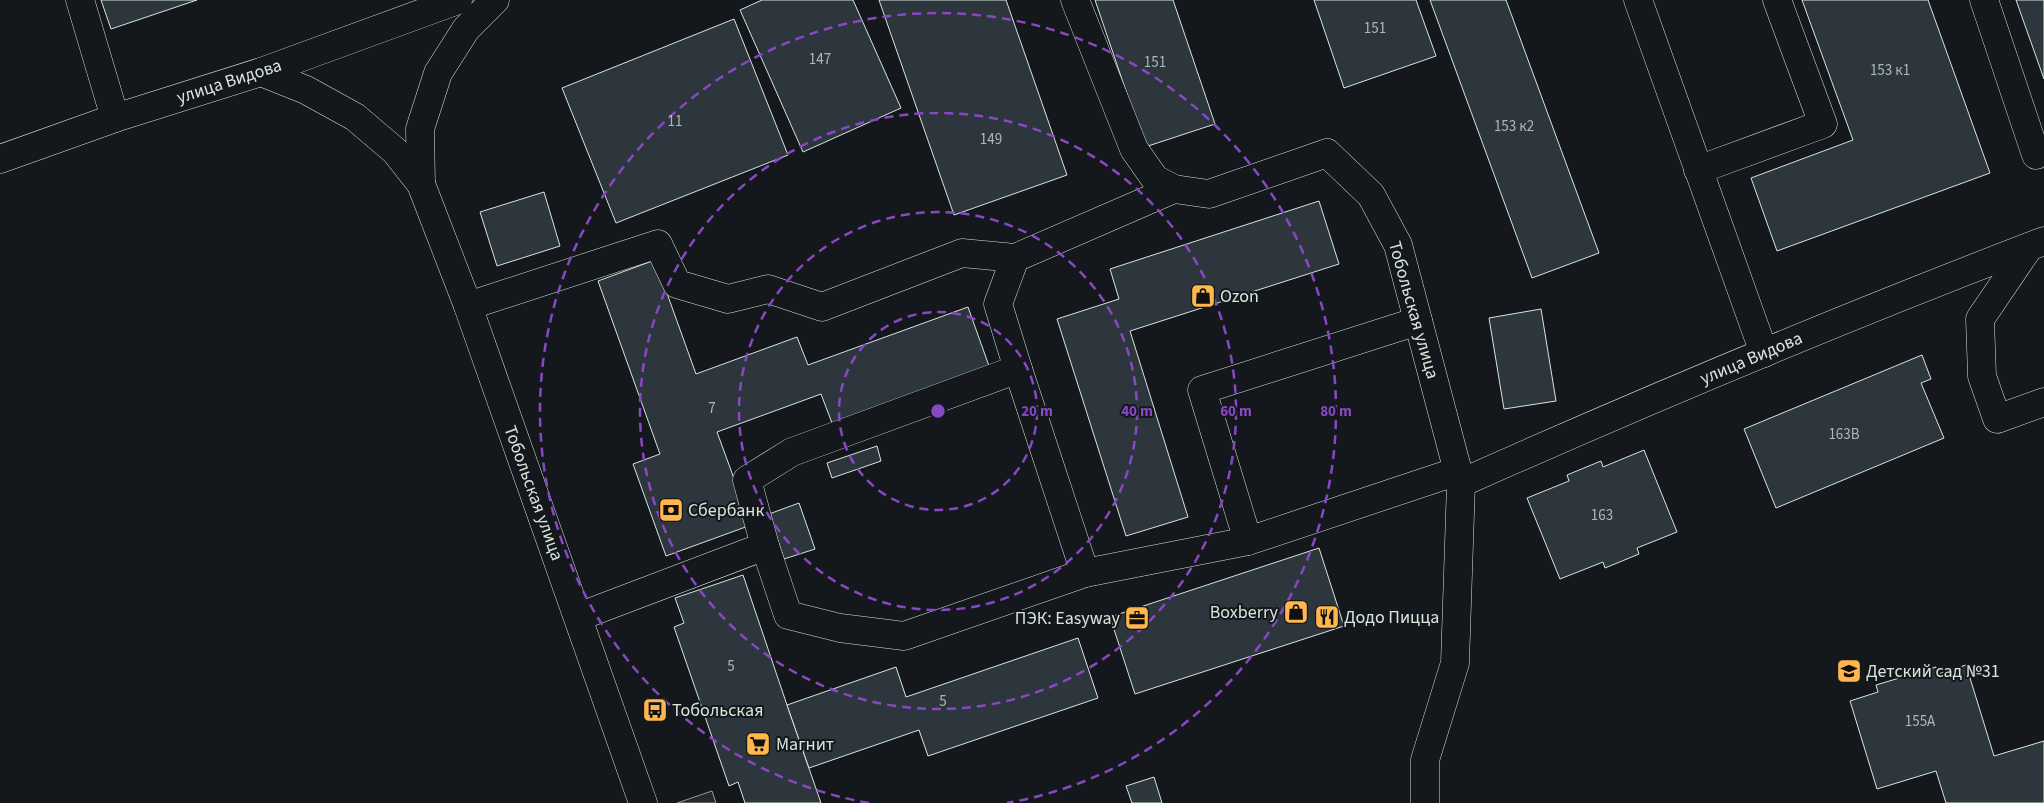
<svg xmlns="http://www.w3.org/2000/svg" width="2044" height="803" font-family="'Source Sans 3',sans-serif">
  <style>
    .parking { fill: #24282b; stroke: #939e99 }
    .building { fill: #2c363c; stroke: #d8e6dc }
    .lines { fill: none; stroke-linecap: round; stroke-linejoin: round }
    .minor-casing { stroke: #d8e6dc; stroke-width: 29 }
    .minor { stroke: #14181c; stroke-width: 28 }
    .ring { fill: none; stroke: #8948c3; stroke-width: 2.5; stroke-dasharray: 9 6 }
    .labels { text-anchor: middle; stroke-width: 4; stroke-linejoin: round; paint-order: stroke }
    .number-label { font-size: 15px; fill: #adbab4 }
    .street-label { font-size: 18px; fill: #d8e6dc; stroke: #14181c }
    .poi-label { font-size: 18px; fill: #d8e6dc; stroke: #14181c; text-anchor: start }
    .centre { fill: #8948c3; stroke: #14181c; stroke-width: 2.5 }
    .ring-label { font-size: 15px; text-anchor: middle; font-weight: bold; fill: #8948c3; stroke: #14181c; stroke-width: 4; stroke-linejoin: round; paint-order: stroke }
  </style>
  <rect width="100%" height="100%" fill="#14181c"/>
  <!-- parking -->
  <polygon class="parking" points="712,791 716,803 677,803"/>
  <!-- building -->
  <g class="building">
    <polygon points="101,0 197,0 111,29"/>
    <polygon points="762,0 853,0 901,108 803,152 740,10"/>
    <polygon points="879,0 1006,0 1067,175 954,215"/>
    <polygon points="1095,0 1173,0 1215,124 1145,147"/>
    <polygon points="1314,0 1416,0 1436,56 1344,88"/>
    <polygon points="1430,0 1506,0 1599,253 1532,278"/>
    <polygon points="1802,0 1928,0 1990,173 1777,251 1751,178 1853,140"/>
    <polygon points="2016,0 2044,0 2044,79"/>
    <polygon points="734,19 788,155 616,223 562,88"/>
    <polygon points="544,192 560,246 497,266 480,212"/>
    <polygon points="1319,201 1339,264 1130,331 1188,517 1126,536 1057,319 1119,299 1110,269"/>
    <polygon points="655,260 696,374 797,337 808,365 968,307 989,366 832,423 821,394 717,432 751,525 666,556 633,464 660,454 598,281"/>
    <polygon points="1541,309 1556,401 1504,409 1489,318"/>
    <polygon points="1922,355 1931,379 1921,383 1944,438 1776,508 1744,429"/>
    <polygon points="877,446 881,461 832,478 827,463"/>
    <polygon points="1644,450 1677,532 1637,548 1639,554 1605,568 1603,562 1560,579 1527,498 1569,481 1567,475 1601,461 1603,467"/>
    <polygon points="799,503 815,549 784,559 769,514"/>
    <polygon points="1319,548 1344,626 1135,694 1110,617"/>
    <polygon points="743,575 787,705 821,803 745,803 738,782 729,786 674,627 684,623 675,598"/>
    <polygon points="1078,638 1098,698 928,756 919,730 809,768 787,705 896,667 906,697"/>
    <polygon points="1966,665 1994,756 2044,741 2044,803 1946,803 1936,771 1877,789 1850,701 1878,692 1876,685 1936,667 1938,674"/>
    <polygon points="1154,777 1162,803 1132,803 1126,786"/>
  </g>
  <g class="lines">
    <defs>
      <g id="minor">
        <polyline points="80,0 115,118"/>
        <polyline points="1075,0 1134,149 1155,179 1174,189 1209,194 1327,153 1371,195 1398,245 1461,483 1455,663 1425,760 1425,803"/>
        <polyline points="1638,0 1764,353"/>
        <polyline points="1984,0 2036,155"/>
        <polyline points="261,72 306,90 355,117 395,151 421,184 468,306 643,803"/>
        <polyline points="0,159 115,118 261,72 458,0"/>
        <polyline points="1698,170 1823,124 1777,0"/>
        <polyline points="421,184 420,129 438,73 466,29 495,0"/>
        <polyline points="2029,247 1980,319 1982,376 1997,419 2044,402"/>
        <polyline points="468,306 658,244 677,284 728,299 768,289 822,307 962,253 1015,258 1174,189"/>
        <polyline points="1418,321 1202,390 1248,541 1458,471"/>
        <path d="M1461,483C1654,397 1848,316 2044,241"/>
        <polyline points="765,546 788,615 840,628 904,636 1085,573 1018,369"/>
        <polyline points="1085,573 1248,541"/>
        <polyline points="578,617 765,546 747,480 792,452 1018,369 998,304 1015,258"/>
      </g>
    </defs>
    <!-- minor casing -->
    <use href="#minor" class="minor-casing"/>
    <!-- minor -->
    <use href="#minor" class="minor"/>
  </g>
  <!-- distance rings -->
  <g class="ring">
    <circle cx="938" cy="411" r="99"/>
    <circle cx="938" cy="411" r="199"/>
    <circle cx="938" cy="411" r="298"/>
    <path d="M869 803A398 398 0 1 1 1007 803"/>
  </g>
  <!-- icons -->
  <defs>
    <symbol id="shop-square" viewBox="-11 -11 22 22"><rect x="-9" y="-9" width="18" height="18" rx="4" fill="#ffb74d" stroke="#14181c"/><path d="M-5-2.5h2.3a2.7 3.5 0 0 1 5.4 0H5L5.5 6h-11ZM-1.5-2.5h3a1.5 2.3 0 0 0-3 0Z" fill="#111"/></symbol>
    <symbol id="bank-square" viewBox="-11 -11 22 22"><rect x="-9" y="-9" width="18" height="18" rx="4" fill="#ffb74d" stroke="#14181c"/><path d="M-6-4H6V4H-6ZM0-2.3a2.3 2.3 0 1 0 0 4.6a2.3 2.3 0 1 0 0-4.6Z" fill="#111"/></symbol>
    <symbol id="restaurant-square" viewBox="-11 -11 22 22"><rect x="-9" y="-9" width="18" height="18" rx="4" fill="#ffb74d" stroke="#14181c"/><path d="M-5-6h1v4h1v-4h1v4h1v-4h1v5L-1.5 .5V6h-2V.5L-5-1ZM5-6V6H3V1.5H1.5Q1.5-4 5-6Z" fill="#111"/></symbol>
    <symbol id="office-square" viewBox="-11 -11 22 22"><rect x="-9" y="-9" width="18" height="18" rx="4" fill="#ffb74d" stroke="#14181c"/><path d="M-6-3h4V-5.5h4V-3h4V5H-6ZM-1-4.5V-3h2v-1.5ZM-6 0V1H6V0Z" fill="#111"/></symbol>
    <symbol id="school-square" viewBox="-11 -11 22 22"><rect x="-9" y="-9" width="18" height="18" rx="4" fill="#ffb74d" stroke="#14181c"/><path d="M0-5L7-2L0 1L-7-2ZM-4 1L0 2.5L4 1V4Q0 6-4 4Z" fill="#111"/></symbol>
    <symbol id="bus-square" viewBox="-11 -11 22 22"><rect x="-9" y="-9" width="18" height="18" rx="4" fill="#ffb74d" stroke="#14181c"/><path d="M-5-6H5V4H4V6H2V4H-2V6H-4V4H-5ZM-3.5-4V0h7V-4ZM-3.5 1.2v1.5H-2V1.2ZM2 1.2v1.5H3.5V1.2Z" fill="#111"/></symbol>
    <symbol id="supermarket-square" viewBox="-11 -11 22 22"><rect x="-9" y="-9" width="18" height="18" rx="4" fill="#ffb74d" stroke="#14181c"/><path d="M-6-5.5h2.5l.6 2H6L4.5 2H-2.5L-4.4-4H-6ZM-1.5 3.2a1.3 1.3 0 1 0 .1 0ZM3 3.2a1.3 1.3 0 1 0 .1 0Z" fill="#111"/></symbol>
  </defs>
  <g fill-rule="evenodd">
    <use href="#shop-square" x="1189" y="282" width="28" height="28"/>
    <use href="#bank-square" x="657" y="496" width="28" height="28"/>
    <use href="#shop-square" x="1282" y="598" width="28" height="28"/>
    <use href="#restaurant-square" x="1313" y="603" width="28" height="28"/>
    <use href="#office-square" x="1123" y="604" width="28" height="28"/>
    <use href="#school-square" x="1835" y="657" width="28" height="28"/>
    <use href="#bus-square" x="641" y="696" width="28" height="28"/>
    <use href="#supermarket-square" x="744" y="730" width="28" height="28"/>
  </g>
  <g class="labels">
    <!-- number labels -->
    <g class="number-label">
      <text x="1375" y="33">151</text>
      <text x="820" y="64">147</text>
      <text x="1155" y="67">151</text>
      <text x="1890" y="75">153 к1</text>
      <text x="675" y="126">11</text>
      <text x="1514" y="131">153 к2</text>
      <text x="991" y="144">149</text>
      <text x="712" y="413">7</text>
      <text x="1844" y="439">163В</text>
      <text x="1602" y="520">163</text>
      <text x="731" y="671">5</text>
      <text x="943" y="706">5</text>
      <text x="1920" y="726">155А</text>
    </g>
    <!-- street labels -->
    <g class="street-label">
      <text transform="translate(229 81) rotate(-18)" y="6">улица Видова</text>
      <text transform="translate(1414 310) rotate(74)" y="6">Тобольская улица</text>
      <text transform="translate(1751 358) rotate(-23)" y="6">улица Видова</text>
      <text transform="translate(534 493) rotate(70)" y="6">Тобольская улица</text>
    </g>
    <!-- poi labels -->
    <g class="poi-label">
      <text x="1220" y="302">Ozon</text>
      <text x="688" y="516">Сбербанк</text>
      <text x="1278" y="618" text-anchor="end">Boxberry</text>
      <text x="1344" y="623">Додо Пицца</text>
      <text x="1120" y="624" text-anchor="end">ПЭК: Easyway</text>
      <text x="1866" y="677">Детский сад №31</text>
      <text x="672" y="716">Тобольская</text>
      <text x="776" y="750">Магнит</text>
    </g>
  </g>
  <circle cx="938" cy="411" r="8" class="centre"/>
  <g class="ring-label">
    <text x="1037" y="416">20 m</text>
    <text x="1137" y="416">40 m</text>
    <text x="1236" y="416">60 m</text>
    <text x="1336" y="416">80 m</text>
  </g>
</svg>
